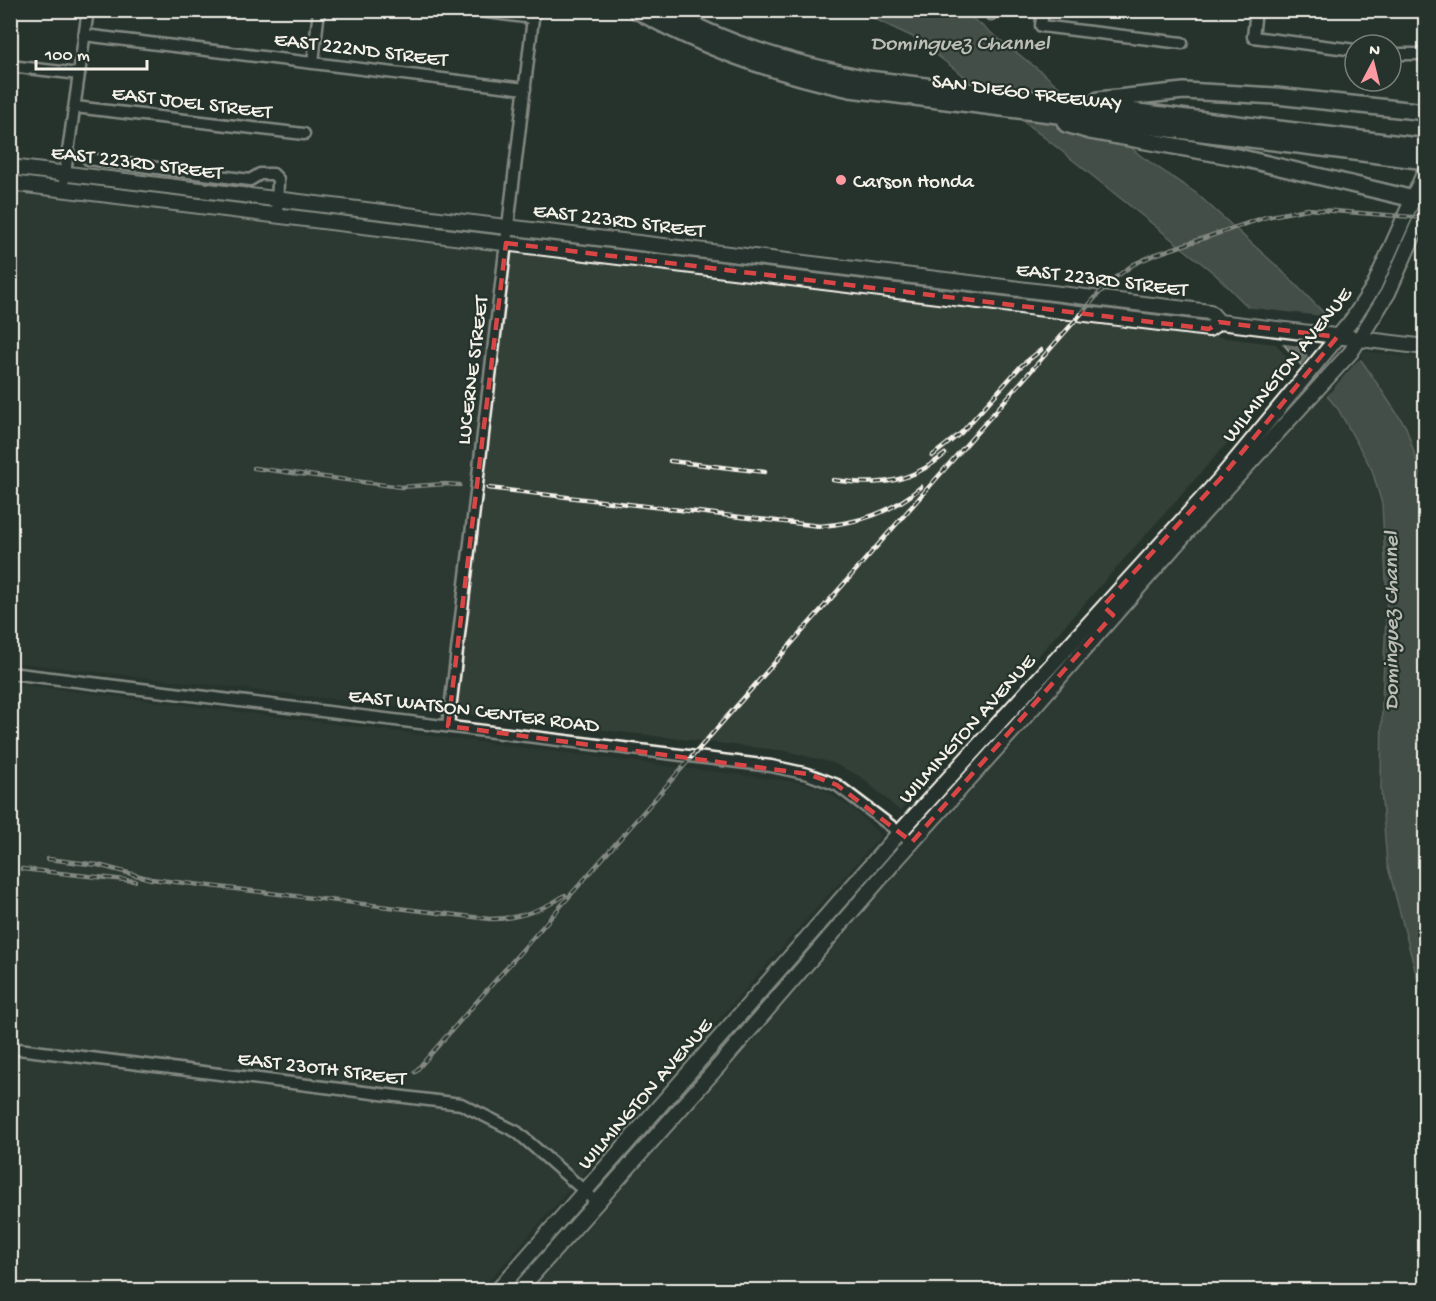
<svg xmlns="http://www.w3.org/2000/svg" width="1436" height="1301" font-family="'Gochi Hand',sans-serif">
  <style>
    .built { fill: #333f39 }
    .water { fill: #676f68; stroke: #9fa39b; stroke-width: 1.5 }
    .pier { fill: #26332d }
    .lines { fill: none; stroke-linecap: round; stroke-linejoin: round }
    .minor-casing { stroke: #f4f1e8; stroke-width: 15 }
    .major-casing { stroke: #f4f1e8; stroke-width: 18 }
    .highway-casing { stroke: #f4f1e8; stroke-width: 20 }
    .minor { stroke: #26332d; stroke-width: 10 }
    .major { stroke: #26332d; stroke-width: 14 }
    .highway { stroke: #26332d; stroke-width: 15 }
    .rail-casing { stroke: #f4f1e8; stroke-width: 4.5 }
    .rail { stroke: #26332d; stroke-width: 2; stroke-dasharray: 7; stroke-linecap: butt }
    .marked { fill: none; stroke: #da4645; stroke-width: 4.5; stroke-dasharray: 12 8; stroke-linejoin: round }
    .poi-dot { fill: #ff9aa2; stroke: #26332d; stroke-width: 2 }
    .labels { text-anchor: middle; stroke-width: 4.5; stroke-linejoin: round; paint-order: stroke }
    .street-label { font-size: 21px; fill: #f4f1e8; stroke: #26332d }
    .poi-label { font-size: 21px; fill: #f4f1e8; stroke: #26332d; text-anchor: start }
    .water-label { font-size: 22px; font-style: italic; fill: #bcbdb5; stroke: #26332d }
  </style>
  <rect width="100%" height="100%" fill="#26332d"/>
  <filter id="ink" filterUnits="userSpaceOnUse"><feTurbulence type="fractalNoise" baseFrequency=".0167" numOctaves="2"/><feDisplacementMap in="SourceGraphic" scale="12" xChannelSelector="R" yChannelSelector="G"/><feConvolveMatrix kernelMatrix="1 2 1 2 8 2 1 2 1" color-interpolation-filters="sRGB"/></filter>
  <g filter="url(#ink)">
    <!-- built -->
    <g class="built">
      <polygon points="11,190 1276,344 1295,367 900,811 861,777 833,763 786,751 19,663 16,684 797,782 821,788 852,808 881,835 481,1290 11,1290"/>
      <polygon points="1362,351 1425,359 1425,1290 530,1290 923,841"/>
    </g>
    <!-- water -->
    <polygon class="water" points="858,11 963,11 1039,70 1141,156 1196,193 1279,268 1323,312 1364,364 1406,427 1426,490 1425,1008 1387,863 1381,789 1382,701 1387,598 1382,504 1372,470 1338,409 1274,333 1215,274 1054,145 913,37"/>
    <!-- pier -->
    <polygon class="pier" points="1244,307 1331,317 1363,358 1357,361 1325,398 1300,367 1308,357 1306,351 1301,346 1278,343"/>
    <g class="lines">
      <defs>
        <g id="minor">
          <polyline points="471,10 533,18"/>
          <polyline points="1043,10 1041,26 1182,43"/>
          <polyline points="1256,10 1253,37 1355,50"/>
          <polyline points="991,14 991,10"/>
          <polyline points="84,35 525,89"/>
          <polyline points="1391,54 1426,54"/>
          <polyline points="313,62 319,10"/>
          <polyline points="10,66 79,74"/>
          <polyline points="75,107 304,134"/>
          <polyline points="10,149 12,149"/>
          <polyline points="88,159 250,180 260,174 273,174 278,179 277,215"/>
          <polyline points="64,180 88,10"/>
          <polyline points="10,673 771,766 808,774 837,785 912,842"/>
          <polyline points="448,726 534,10"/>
          <polyline points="10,1048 461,1104 517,1132 597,1202"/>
        </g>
        <g id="major">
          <polyline points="10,167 1210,312 1219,322 1426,347"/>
          <polyline points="10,183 1209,329 1219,322"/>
          <polyline points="498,1290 900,832 1220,479 1352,320 1374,286 1426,169"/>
          <polyline points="519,1290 722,1062 897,859 1016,727 1203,514 1351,352 1388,293 1426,207"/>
        </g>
        <g id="highway">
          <path d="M636,10C704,48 775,73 850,89L1426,161"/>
          <path d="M664,10C728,46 797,65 868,79L1426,147"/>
          <polyline points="1098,100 1184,91 1276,96 1426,112"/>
          <polyline points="1066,124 1090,131 1242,158 1426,202"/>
        </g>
      </defs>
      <!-- minor casing -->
      <use href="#minor" class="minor-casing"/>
      <!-- major casing -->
      <use href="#major" class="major-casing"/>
      <!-- highway casing -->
      <use href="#highway" class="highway-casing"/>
      <!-- minor -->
      <use href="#minor" class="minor"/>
      <!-- major -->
      <use href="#major" class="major"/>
      <!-- highway -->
      <use href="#highway" class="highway"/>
      <defs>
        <g id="rail">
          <polyline points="932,456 961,433 1021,366 1041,350"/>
          <polyline points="670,461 765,472"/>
          <polyline points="254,468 401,487 445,484 460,485"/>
          <path d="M833,480C878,486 909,484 945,454"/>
          <path d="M488,488L820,526C859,523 891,513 921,487"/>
          <path d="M48,859L98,865L151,879L490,919C517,919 543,910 565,895"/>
          <polyline points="22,869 135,881"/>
          <polyline points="415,1072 1073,323 1109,282 1134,264 1154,255 1266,217 1307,209 1426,218"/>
        </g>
      </defs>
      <!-- rail casing -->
      <use href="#rail" class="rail-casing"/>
      <!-- rail -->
      <use href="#rail" class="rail"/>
    </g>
  </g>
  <!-- marked area -->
  <path d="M0 0H1436V1301H0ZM506,243L1209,329L1219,322L1337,337L1220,479L1103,606L1113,615L912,842L837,785L808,774L448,726Z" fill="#26332d" fill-opacity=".55" fill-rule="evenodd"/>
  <path class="marked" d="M506,243L1209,329L1219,322L1337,337L1220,479L1103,606L1113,615L912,842L837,785L808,774L448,726Z"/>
  <!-- markers -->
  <circle class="poi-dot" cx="841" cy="180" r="6"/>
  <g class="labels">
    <!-- street labels -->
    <g class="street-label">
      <text transform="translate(361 48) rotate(7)" y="7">EAST 222ND STREET</text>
      <text transform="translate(1027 91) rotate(7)" y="7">SAN DIEGO FREEWAY</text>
      <text transform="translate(192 101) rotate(7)" y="7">EAST JOEL STREET</text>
      <text transform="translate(137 161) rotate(7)" y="7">EAST 223RD STREET</text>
      <text transform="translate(619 219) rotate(7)" y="7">EAST 223RD STREET</text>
      <text transform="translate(1102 278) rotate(7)" y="7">EAST 223RD STREET</text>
      <text transform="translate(1286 364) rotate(-51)" y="7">WILMINGTON AVENUE</text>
      <text transform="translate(471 370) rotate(-83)" y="7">LUCERNE STREET</text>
      <text transform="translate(474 709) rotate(7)" y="7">EAST WATSON CENTER ROAD</text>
      <text transform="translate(966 728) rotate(-48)" y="7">WILMINGTON AVENUE</text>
      <text transform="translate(322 1067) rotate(7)" y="7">EAST 230TH STREET</text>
      <text transform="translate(644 1093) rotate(-49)" y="7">WILMINGTON AVENUE</text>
    </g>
    <!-- poi labels -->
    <g class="poi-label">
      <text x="853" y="187">Carson Honda</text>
    </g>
    <!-- water labels -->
    <g class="water-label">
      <text x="960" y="49">Dominguez Channel</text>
      <text transform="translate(1389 621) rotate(-90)" y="8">Dominguez Channel</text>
    </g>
  </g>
  <!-- margin -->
  <rect width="1436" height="1301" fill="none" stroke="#26332d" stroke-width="36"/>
  <rect x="18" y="18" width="1400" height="1265" fill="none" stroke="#f4f1e8" stroke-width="2" filter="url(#ink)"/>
  <!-- north arrow -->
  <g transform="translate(1373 63) rotate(7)"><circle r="28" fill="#26332d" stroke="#787f78" stroke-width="1.5"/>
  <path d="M0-4.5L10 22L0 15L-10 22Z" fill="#ff9aa2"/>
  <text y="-9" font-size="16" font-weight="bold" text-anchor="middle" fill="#f4f1e8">N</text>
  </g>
  <!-- scale -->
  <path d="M36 60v9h111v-9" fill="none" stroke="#f4f1e8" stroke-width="3"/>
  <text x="45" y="60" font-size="18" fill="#f4f1e8" stroke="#26332d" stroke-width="4.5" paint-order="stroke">100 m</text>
</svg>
